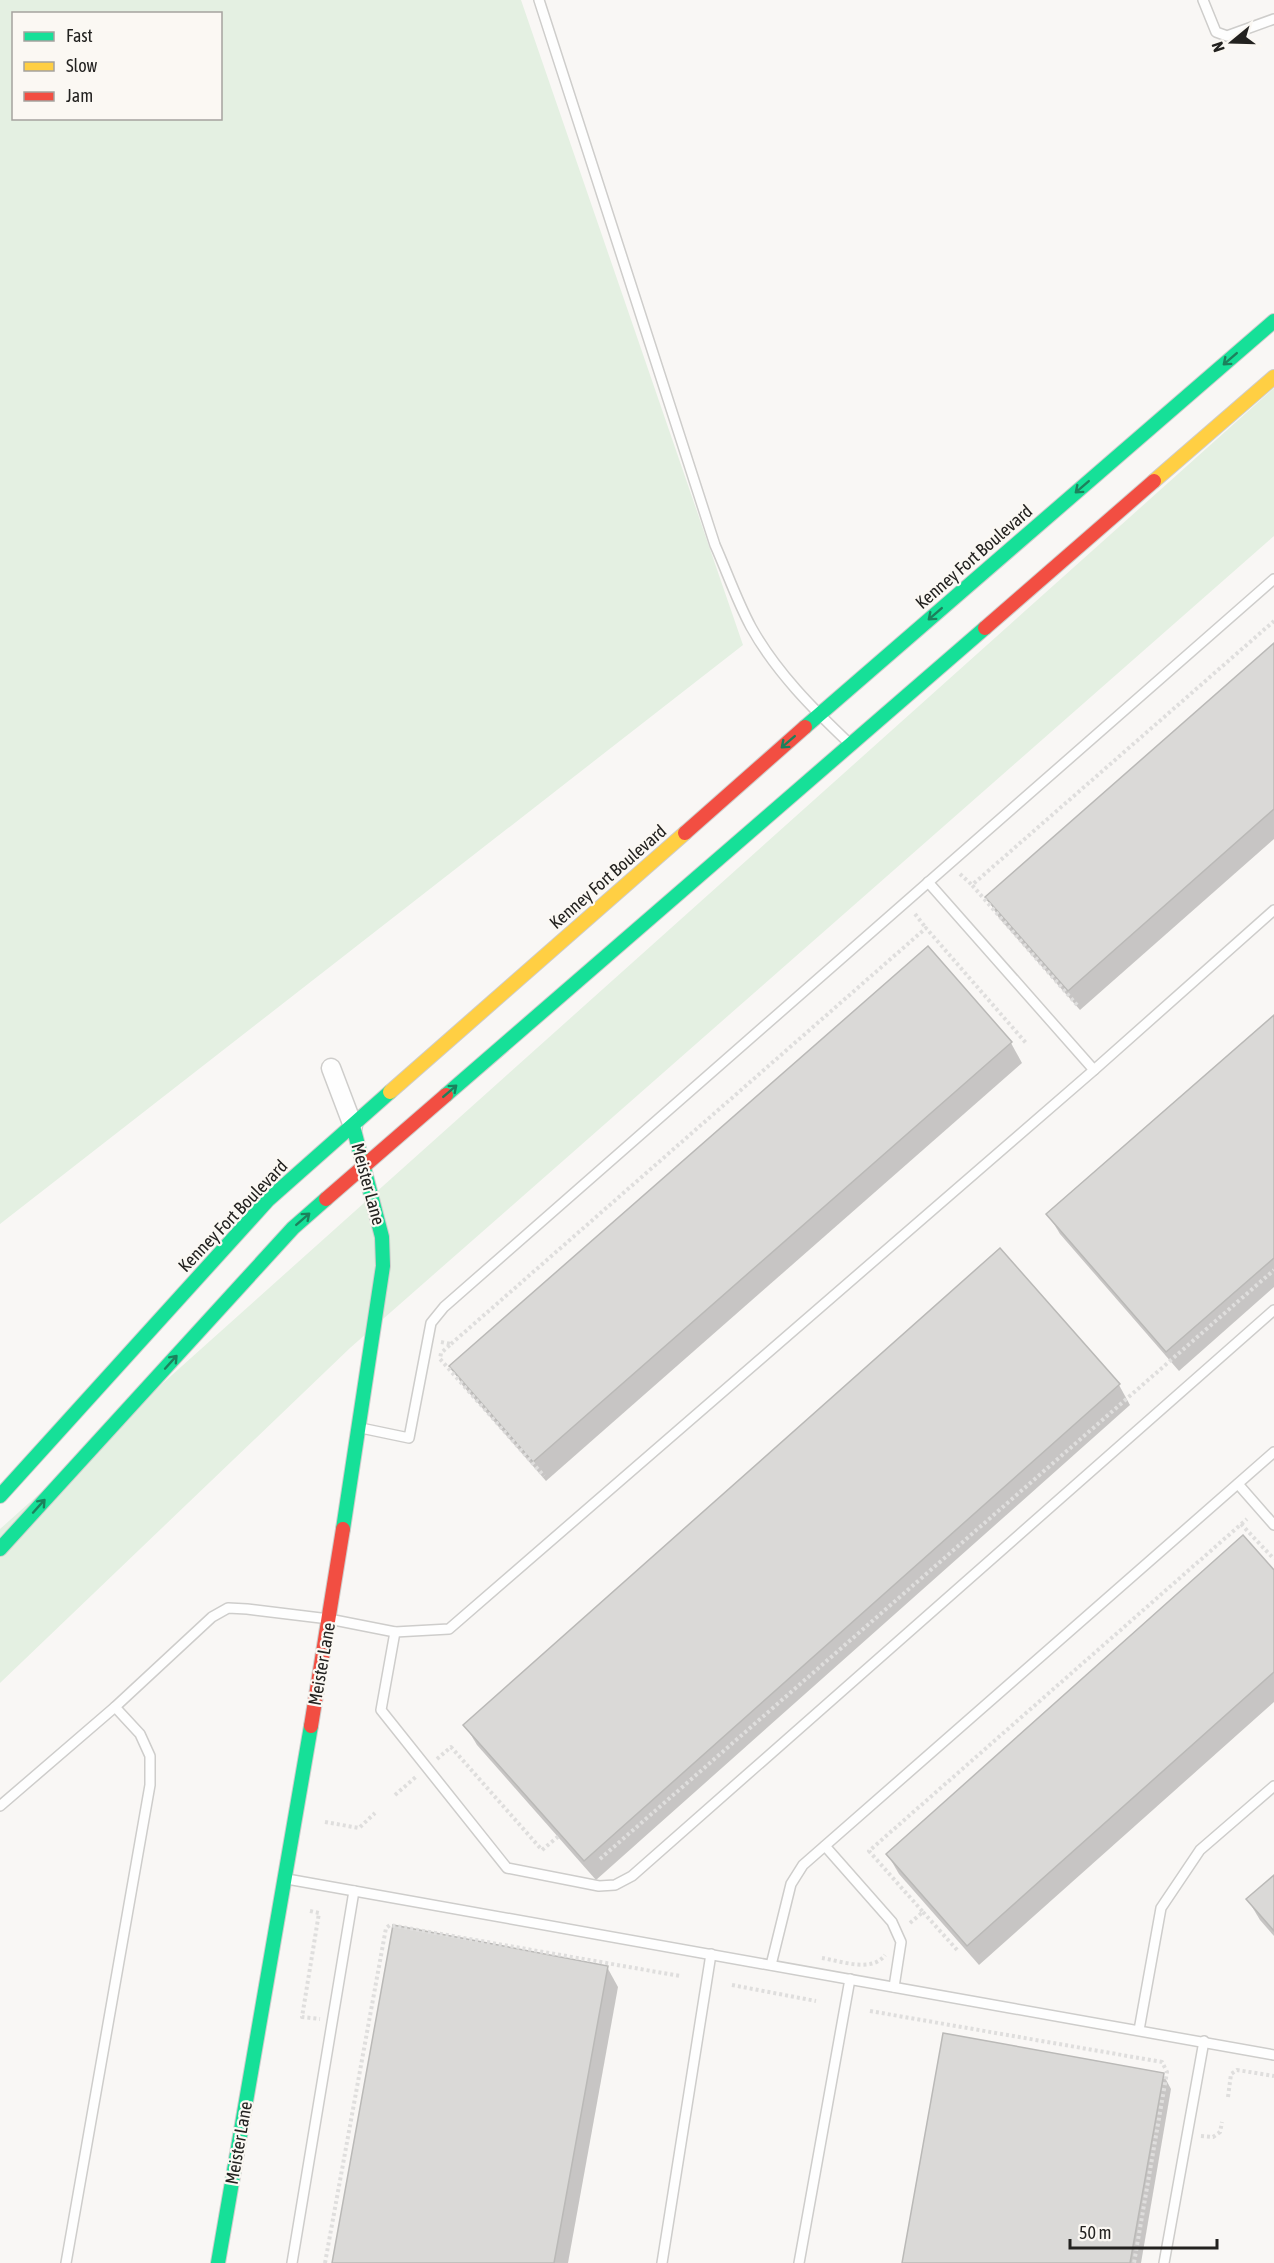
<svg xmlns="http://www.w3.org/2000/svg" width="1274" height="2263" font-family="'Asap Condensed',sans-serif">
  <style>
    .green { fill: #e4f0e2; fill-rule: evenodd }
    .shadow { fill: #0003 }
    .building { fill: #dad9d7; stroke: #bab9b7; stroke-width: 1.5 }
    .lines { fill: none; stroke-linecap: round; stroke-linejoin: round }
    .lane-casing { stroke: #cecdcb; stroke-width: 12 }
    .street-casing { stroke: #cecdcb; stroke-width: 21 }
    .fast-casing { stroke: #cecdcb; stroke-width: 16 }
    .slow-casing { stroke: #cecdcb; stroke-width: 16 }
    .jam-casing { stroke: #cecdcb; stroke-width: 16 }
    .path { stroke: #dfdedd; stroke-width: 4; stroke-dasharray: 3 3; stroke-linecap: butt }
    .lane { stroke: #fefefe; stroke-width: 9 }
    .street { stroke: #fefefe; stroke-width: 18 }
    .fast { stroke: #16e098; stroke-width: 14 }
    .slow { stroke: #ffcf43; stroke-width: 14 }
    .jam { stroke: #f24e42; stroke-width: 14 }
    .oneway { stroke: #1c815c }
    .labels { text-anchor: middle; stroke-width: 4.5; stroke-linejoin: round; paint-order: stroke }
    .street-label { font-size: 18px; fill: #232220; stroke: #fbf8f3 }
  </style>
  <rect width="100%" height="100%" fill="#f9f7f5"/>
  <!-- green -->
  <g class="green">
    <path d="M0,0H521L743,645L0,1224ZM14,14H220V118H14Z"/>
    <polygon points="1274,388 1274,536 350,1348 0,1683 0,1529"/>
  </g>
  <!-- shadow -->
  <g class="shadow">
    <polygon points="1274,645 1274,839 1080,1010 999,918 987,898"/>
    <polygon points="1274,1017 1274,1287 1179,1371 1060,1234 1048,1214"/>
    <polygon points="1011,1043 1022,1063 546,1481 463,1386 451,1367"/>
    <polygon points="1000,1250 1119,1385 1130,1405 596,1880 477,1745 465,1725"/>
    <polygon points="1274,1573 1274,1702 979,1965 899,1874 888,1855"/>
    <polygon points="1274,1877 1274,1936 1260,1920 1248,1900"/>
    <polygon points="607,1967 618,1987 568,2263 333,2263"/>
    <polygon points="1163,2074 1171,2089 1141,2263 904,2263"/>
  </g>
  <!-- building -->
  <g class="building">
    <polygon points="1274,643 1274,809 1068,991 985,897"/>
    <polygon points="928,946 1012,1042 533,1462 449,1366"/>
    <polygon points="1274,1015 1274,1258 1166,1352 1046,1214"/>
    <polygon points="1000,1248 1120,1384 584,1861 463,1725"/>
    <polygon points="1243,1535 1274,1570 1274,1672 967,1946 886,1854"/>
    <polygon points="1274,1875 1274,1931 1246,1899"/>
    <polygon points="393,1925 608,1966 554,2263 332,2263"/>
    <polygon points="943,2033 1164,2073 1130,2263 902,2263"/>
  </g>
  <g class="lines">
    <defs>
      <g id="lane">
        <path d="M539,0L715,545C727,572 737,601 751,627C776,672 813,709 850,744"/>
        <polyline points="1203,0 1216,32 1227,36 1274,19"/>
        <polyline points="928,882 1094,1070"/>
        <polyline points="361,1428 409,1438 431,1323 444,1307 1274,579"/>
        <polyline points="1238,1484 1274,1525"/>
        <polyline points="395,1632 381,1710 507,1868 599,1886 615,1885 632,1876 1274,1310"/>
        <polyline points="0,1806 115,1707 212,1617 228,1608 247,1609 329,1619 395,1632 449,1629 1094,1070 1274,910"/>
        <polyline points="825,1846 892,1922 901,1942 894,1987"/>
        <polyline points="287,1879 1274,2055"/>
        <polyline points="771,1965 791,1884 803,1865 1274,1452"/>
        <polyline points="1139,2030 1161,1908 1200,1850 1274,1786"/>
        <polyline points="66,2263 150,1785 150,1756 140,1734 115,1707"/>
        <polyline points="292,2263 354,1891"/>
        <polyline points="662,2263 711,1954"/>
        <polyline points="799,2263 850,1979"/>
        <polyline points="1164,2263 1204,2041"/>
      </g>
      <polyline id="street" points="331,1068 353,1126"/>
      <g id="fast">
        <polyline points="805,727 1274,321"/>
        <polyline points="446,1095 985,628"/>
        <polyline points="0,1496 268,1200 390,1092"/>
        <polyline points="343,1529 383,1266 382,1237 353,1126"/>
        <polyline points="0,1549 293,1228 326,1199"/>
        <polyline points="218,2263 311,1726"/>
      </g>
      <g id="slow">
        <polyline points="1154,481 1274,377"/>
        <polyline points="390,1092 685,833"/>
      </g>
      <g id="jam">
        <polyline points="985,628 1154,481"/>
        <polyline points="685,833 805,727"/>
        <polyline points="326,1199 446,1095"/>
        <polyline points="311,1726 343,1529"/>
      </g>
    </defs>
    <!-- lane casing -->
    <use href="#lane" class="lane-casing"/>
    <!-- street casing -->
    <use href="#street" class="street-casing"/>
    <!-- fast casing -->
    <use href="#fast" class="fast-casing"/>
    <!-- slow casing -->
    <use href="#slow" class="slow-casing"/>
    <!-- jam casing -->
    <use href="#jam" class="jam-casing"/>
    <!-- path -->
    <g class="path">
      <polyline points="960,874 972,885"/>
      <polyline points="915,914 926,928"/>
      <polyline points="1077,1005 972,885 1274,621"/>
      <polyline points="441,1342 451,1344 441,1353 440,1359 544,1476"/>
      <polyline points="451,1344 926,928 1026,1043"/>
      <polyline points="1241,1524 1274,1559"/>
      <polyline points="437,1759 451,1747 542,1850 560,1835"/>
      <polyline points="395,1795 417,1776"/>
      <polyline points="325,1822 359,1828 375,1813"/>
      <polyline points="600,1859 1274,1270"/>
      <polyline points="310,1911 319,1913 302,2017 320,2019"/>
      <polyline points="923,1912 958,1951"/>
      <polyline points="910,1923 923,1912 869,1851 1247,1519"/>
      <path d="M822,1958C841,1961 872,1973 885,1955"/>
      <polyline points="732,1985 816,2001"/>
      <polyline points="870,2011 1162,2062 1167,2072 1134,2263"/>
      <polyline points="1228,2097 1231,2074 1237,2070 1274,2076"/>
      <polyline points="1201,2136 1213,2137 1220,2132 1222,2122"/>
      <polyline points="325,2263 386,1928 390,1925 680,1976"/>
    </g>
    <!-- lane -->
    <use href="#lane" class="lane"/>
    <!-- street -->
    <use href="#street" class="street"/>
    <!-- fast -->
    <use href="#fast" class="fast"/>
    <!-- slow -->
    <use href="#slow" class="slow"/>
    <!-- jam -->
    <use href="#jam" class="jam"/>
  </g>
  <!-- one-way arrows -->
  <defs><path id="oneway-shaft" d="M-6 0H5M1.5-3L5.5 0L1.5 3" fill="none" stroke-width="1.6" stroke-linecap="round" stroke-linejoin="round" transform="scale(1.5)"/></defs>
  <g class="oneway">
    <use href="#oneway-shaft" transform="translate(1230 359) rotate(139)"/>
    <use href="#oneway-shaft" transform="translate(1082 487) rotate(139)"/>
    <use href="#oneway-shaft" transform="translate(935 614) rotate(139)"/>
    <use href="#oneway-shaft" transform="translate(788 742) rotate(139)"/>
    <use href="#oneway-shaft" transform="translate(450 1091) rotate(-41)"/>
    <use href="#oneway-shaft" transform="translate(303 1219) rotate(-41)"/>
    <use href="#oneway-shaft" transform="translate(171 1362) rotate(-48)"/>
    <use href="#oneway-shaft" transform="translate(39 1506) rotate(-48)"/>
  </g>
  <g class="labels">
    <!-- street labels -->
    <g class="street-label">
      <text transform="translate(974 557) rotate(-41)" y="6">Kenney Fort Boulevard</text>
      <text transform="translate(608 877) rotate(-41)" y="6">Kenney Fort Boulevard</text>
      <text transform="translate(368 1184) rotate(75)" y="6">Meister Lane</text>
      <text transform="translate(233 1216) rotate(-46)" y="6">Kenney Fort Boulevard</text>
      <text transform="translate(322 1664) rotate(-80)" y="6">Meister Lane</text>
      <text transform="translate(239 2143) rotate(-80)" y="6">Meister Lane</text>
    </g>
  </g>
  <!-- legend -->
  <rect x="12" y="12" width="210" height="108" fill="#fbf8f3" stroke="#a5a29f" stroke-width="1.5"/>
  <rect x="24" y="32" width="30" height="9" fill="#16e098" stroke="#a5a29f" stroke-width="1.5"/>
  <text x="66" y="42" font-size="18" fill="#232220">Fast</text>
  <rect x="24" y="62" width="30" height="9" fill="#ffcf43" stroke="#a5a29f" stroke-width="1.5"/>
  <text x="66" y="72" font-size="18" fill="#232220">Slow</text>
  <rect x="24" y="92" width="30" height="9" fill="#f24e42" stroke="#a5a29f" stroke-width="1.5"/>
  <text x="66" y="102" font-size="18" fill="#232220">Jam</text>
  <!-- north arrow -->
  <g transform="translate(1232 42) rotate(251)" stroke="#fbf8f3" stroke-width="4.5" paint-order="stroke">
  <path d="M0-4.5L10 22L0 15L-10 22Z" fill="#232220"/>
  <text y="-9" font-size="16" font-weight="bold" text-anchor="middle" fill="#232220">N</text>
  </g>
  <!-- scale -->
  <path d="M1070 2239v9h147v-9" fill="none" stroke="#232220" stroke-width="3"/>
  <text x="1079" y="2239" font-size="18" fill="#232220" stroke="#fbf8f3" stroke-width="4.5" paint-order="stroke">50 m</text>
</svg>
